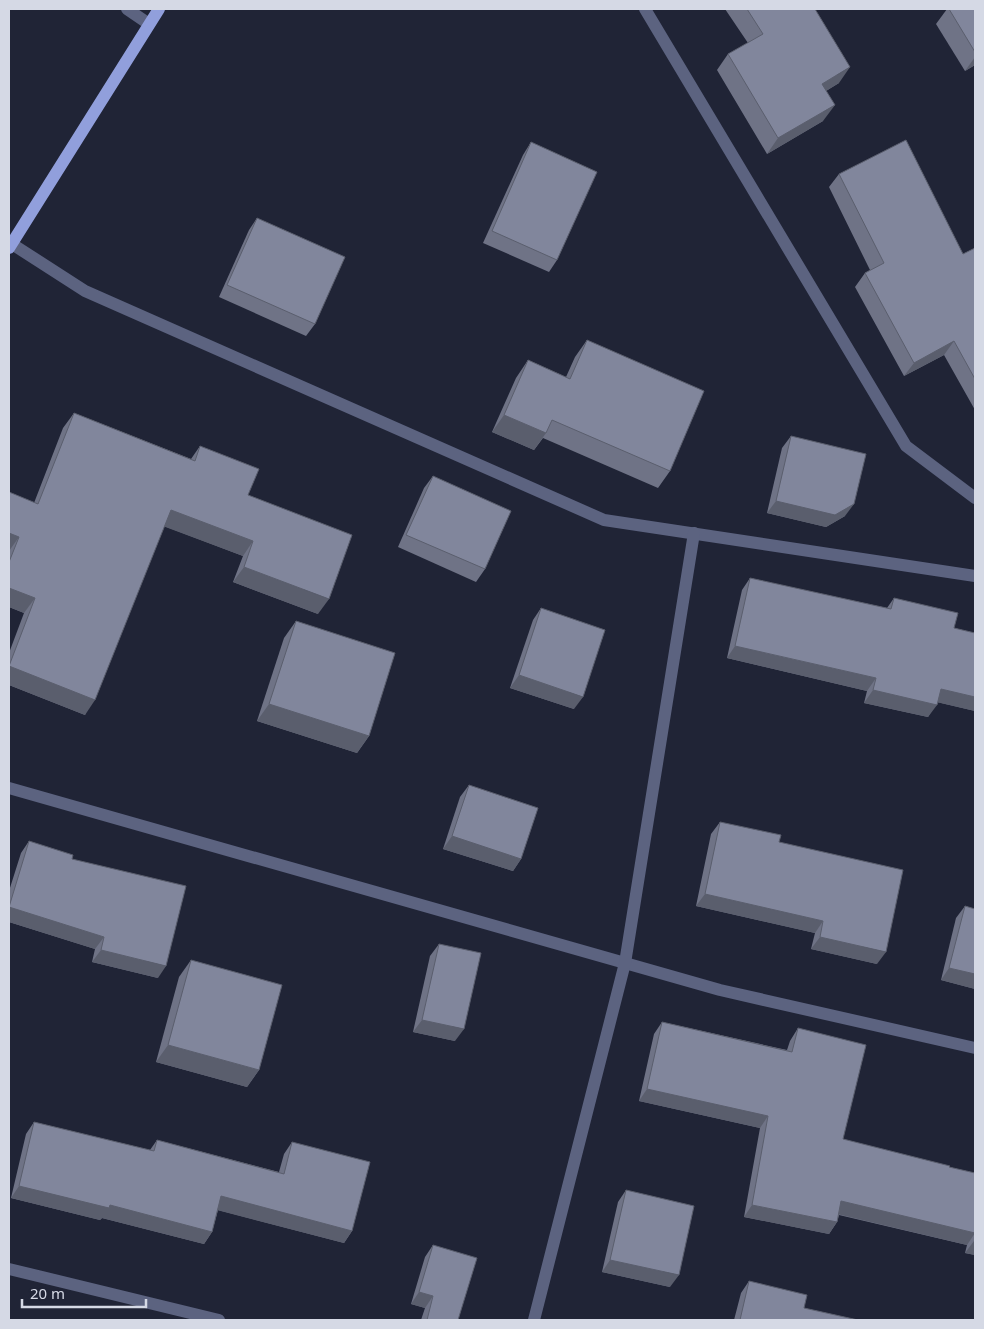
<svg xmlns="http://www.w3.org/2000/svg" width="984" height="1329" font-family="'Noto Sans',sans-serif">
  <style>
    .lines { fill: none; stroke-linecap: round; stroke-linejoin: round }
    .minor { stroke: #5c6380; stroke-width: 12 }
    .major { stroke: #919fdc; stroke-width: 12 }
    .wall { fill: #6f7386 }
    .shaded-wall { fill: #5a5e6d }
    .building { fill: #81869c; stroke: #5a5e6d }
  </style>
  <rect width="100%" height="100%" fill="#202436"/>
  <g class="lines">
    <!-- minor -->
    <g class="minor">
      <polyline points="127,9 149,24"/>
      <polyline points="645,9 906,446 975,498"/>
      <polyline points="12,244 85,291 604,520 975,576"/>
      <polyline points="9,788 720,990 975,1048"/>
      <polyline points="9,1269 219,1320"/>
      <polyline points="534,1320 625,963 694,533"/>
    </g>
    <!-- major -->
    <polyline class="major" points="9,248 159,9"/>
  </g>
  <!-- wall -->
  <g class="wall">
    <polygon points="725,9 815,9 839,83 826,91 823,121 767,154 717,70 728,54 748,43"/>
    <polygon points="947,9 975,9 975,65 965,71 936,24"/>
    <polygon points="531,142 557,260 549,272 483,243 523,155"/>
    <polygon points="839,174 963,254 975,248 975,410 944,355 904,376 855,287 865,273 870,270 829,187"/>
    <polygon points="257,218 315,324 306,336 219,297 249,230"/>
    <polygon points="587,340 670,471 658,488 543,438 534,450 492,432 516,378 528,360 566,377 575,357"/>
    <polygon points="74,413 191,459 200,446 248,495 318,614 233,582 243,556 164,526 85,715 9,685 9,653 24,613 9,607 9,492 34,503 63,428"/>
    <polygon points="791,436 845,516 826,527 767,513 782,448"/>
    <polygon points="433,476 485,569 476,582 398,547 424,488"/>
    <polygon points="750,578 887,608 894,598 954,628 975,633 975,711 937,702 928,717 864,703 867,691 727,658 742,590"/>
    <polygon points="541,608 574,709 510,688 533,620"/>
    <polygon points="296,621 369,736 357,753 257,721 284,638"/>
    <polygon points="469,785 521,859 513,871 443,849 460,797"/>
    <polygon points="720,822 779,842 877,964 811,949 815,933 696,906 711,834"/>
    <polygon points="29,841 72,859 158,978 92,962 95,949 9,922 9,891 21,853"/>
    <polygon points="965,906 975,909 975,989 941,980 956,918"/>
    <polygon points="439,944 455,1041 413,1032 430,956"/>
    <polygon points="191,960 259,1070 247,1087 156,1062 179,977"/>
    <polygon points="662,1022 787,1050 790,1041 798,1028 843,1139 949,1167 975,1173 975,1255 965,1253 967,1245 839,1215 837,1222 829,1234 744,1217 760,1128 639,1101 654,1034"/>
    <polygon points="34,1122 150,1150 157,1140 279,1172 284,1154 292,1142 352,1231 344,1243 218,1210 212,1232 204,1244 102,1218 100,1220 11,1198 26,1134"/>
    <polygon points="626,1190 670,1287 602,1272 618,1202"/>
    <polygon points="433,1245 458,1320 421,1320 425,1308 411,1304 425,1257"/>
    <polygon points="749,1281 804,1308 858,1320 734,1320 741,1293"/>
  </g>
  <!-- shaded-wall -->
  <g class="shaded-wall">
    <polygon points="975,57 975,65 965,71"/>
    <polygon points="850,67 839,83 811,100 822,84"/>
    <polygon points="835,105 823,121 767,154 778,138"/>
    <polygon points="954,341 944,355 904,376 914,363"/>
    <polygon points="504,415 546,433 534,450 492,432"/>
    <polygon points="776,501 854,504 845,516 826,527 767,513"/>
    <polygon points="171,510 253,541 243,556 160,525"/>
    <polygon points="9,533 19,537 9,551"/>
    <polygon points="244,567 329,599 318,614 233,582"/>
    <polygon points="9,588 35,598 24,613 9,607"/>
    <polygon points="735,646 876,678 867,691 727,658"/>
    <polygon points="9,666 95,700 85,715 9,685"/>
    <polygon points="519,675 583,697 574,709 510,688"/>
    <polygon points="941,689 975,697 975,711 932,701"/>
    <polygon points="873,690 937,705 928,717 864,703"/>
    <polygon points="269,704 369,736 357,753 257,721"/>
    <polygon points="452,836 521,859 513,871 443,849"/>
    <polygon points="705,894 823,921 815,933 696,906"/>
    <polygon points="9,907 104,937 95,949 9,922"/>
    <polygon points="820,937 886,952 877,964 811,949"/>
    <polygon points="101,950 166,966 158,978 92,962"/>
    <polygon points="949,968 975,974 975,989 941,980"/>
    <polygon points="422,1020 464,1029 455,1041 413,1032"/>
    <polygon points="168,1045 259,1070 247,1087 156,1062"/>
    <polygon points="647,1089 768,1116 760,1128 639,1101"/>
    <polygon points="19,1186 110,1205 212,1232 204,1244 102,1218 100,1220 11,1198"/>
    <polygon points="221,1196 352,1231 344,1243 213,1209"/>
    <polygon points="841,1201 975,1233 967,1245 833,1213"/>
    <polygon points="752,1205 837,1222 829,1234 744,1217"/>
    <polygon points="974,1241 975,1241 975,1255 965,1253"/>
    <polygon points="610,1260 679,1275 670,1287 602,1272"/>
    <polygon points="419,1292 433,1296 425,1308 411,1304"/>
  </g>
  <!-- building -->
  <g class="building">
    <polygon points="747,9 815,9 850,67 822,84 835,105 778,138 728,54 763,34"/>
    <polygon points="949,9 975,9 975,52"/>
    <polygon points="906,140 963,254 975,248 975,379 954,341 914,363 865,273 884,263 839,174"/>
    <polygon points="531,142 597,172 557,260 492,231"/>
    <polygon points="257,218 345,257 315,324 227,285"/>
    <polygon points="587,340 704,391 670,471 552,420 546,433 504,415 528,360 570,379"/>
    <polygon points="74,413 195,461 200,446 259,469 248,495 352,535 329,599 244,567 253,541 171,510 95,700 9,666 35,598 9,588 9,562 19,537 9,533 9,492 38,504"/>
    <polygon points="791,436 866,454 854,504 835,515 776,501"/>
    <polygon points="433,476 511,511 485,569 406,535"/>
    <polygon points="750,578 891,609 894,598 958,613 954,628 975,633 975,697 941,689 937,705 873,690 876,678 735,646"/>
    <polygon points="541,608 605,630 583,697 519,675"/>
    <polygon points="296,621 395,653 369,736 269,704"/>
    <polygon points="469,785 538,808 521,859 452,836"/>
    <polygon points="720,822 781,835 779,842 903,870 886,952 820,937 823,921 705,894"/>
    <polygon points="29,841 73,855 72,859 186,886 166,966 101,950 104,937 9,907"/>
    <polygon points="965,906 975,909 975,974 949,968"/>
    <polygon points="439,944 481,953 464,1029 422,1020"/>
    <polygon points="191,960 282,985 259,1070 168,1045"/>
    <polygon points="662,1022 792,1052 798,1028 866,1045 843,1139 950,1166 949,1167 975,1173 975,1233 841,1201 837,1222 752,1205 768,1116 647,1089"/>
    <polygon points="34,1122 154,1151 157,1140 284,1174 292,1142 370,1162 352,1231 221,1196 212,1232 110,1205 109,1208 19,1186"/>
    <polygon points="626,1190 694,1206 679,1275 610,1260"/>
    <polygon points="433,1245 477,1258 458,1320 427,1320 433,1296 419,1292"/>
    <polygon points="749,1281 807,1295 804,1308 858,1320 740,1320"/>
  </g>
  <!-- border -->
  <rect width="984" height="1329" fill="none" stroke="#d5d9e5" stroke-width="20"/>
  <!-- scale -->
  <path d="M22 1299v8h124v-8" fill="none" stroke="#d5d9e5" stroke-width="2.5"/>
  <text x="30" y="1299" font-size="15" fill="#d5d9e5" stroke="#202436" stroke-width="4" paint-order="stroke">20 m</text>
</svg>
